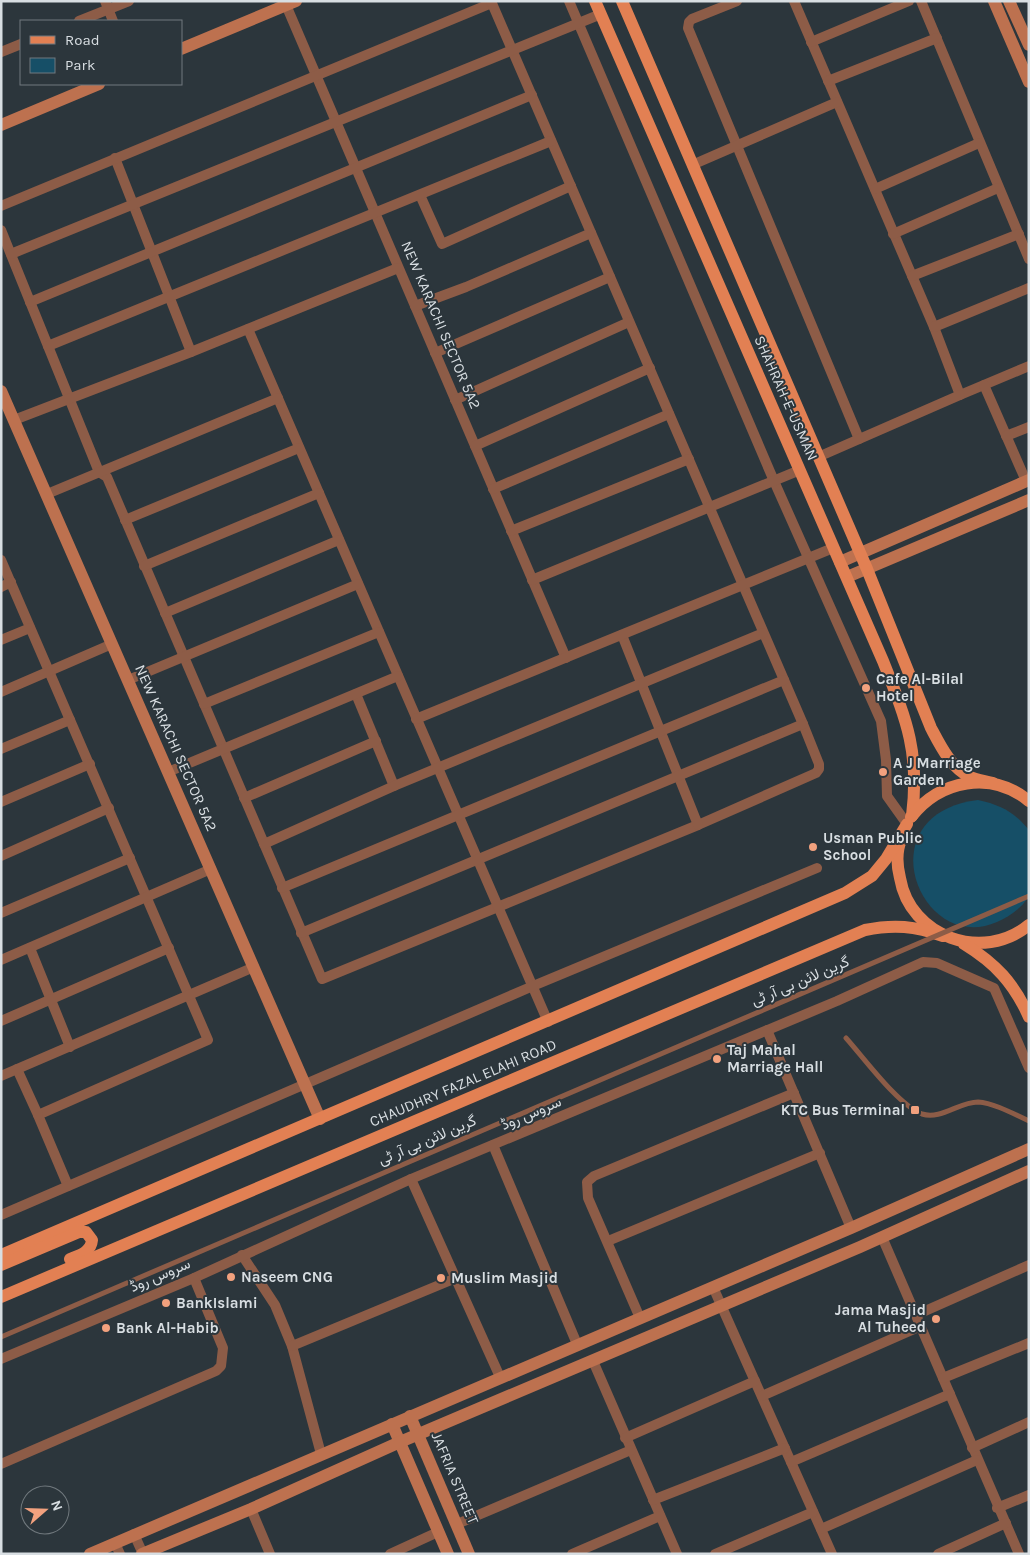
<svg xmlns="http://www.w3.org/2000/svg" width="1030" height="1555" font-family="Karla,Vazirmatn,sans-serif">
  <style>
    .green { fill: #164f67 }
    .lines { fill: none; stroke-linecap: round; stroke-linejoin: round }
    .lane { stroke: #8d5c47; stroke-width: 5 }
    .street { stroke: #8d5c47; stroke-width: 10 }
    .secondary { stroke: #bd714f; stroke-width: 12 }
    .primary { stroke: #e28053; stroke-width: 12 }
    .lane-bridge { stroke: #8d5c47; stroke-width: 5 }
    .poi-dot { fill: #f2a17e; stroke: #2c363c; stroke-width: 2 }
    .labels { text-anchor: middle; stroke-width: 4; stroke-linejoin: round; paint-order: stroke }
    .street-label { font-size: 15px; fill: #d8dee2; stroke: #2c363c }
    .poi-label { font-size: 15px; font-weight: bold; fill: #d8dee2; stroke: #2c363c; text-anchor: start }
  </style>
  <rect width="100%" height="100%" fill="#2c363c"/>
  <!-- green -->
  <path class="green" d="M978,800C1001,805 1014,812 1029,830V896C1021,909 1010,916 997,922C920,956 864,814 978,800Z"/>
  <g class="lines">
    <!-- lane -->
    <path class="lane" d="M846,1038C864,1058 898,1105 922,1114C941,1120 959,1102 978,1102C994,1103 1014,1114 1029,1121"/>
    <!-- street -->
    <g class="street">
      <polyline points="105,1 113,21"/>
      <polyline points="569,1 774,481 881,721 886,760 887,796 907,824"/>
      <polyline points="737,1 692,19 689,22 688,28 859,439"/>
      <polyline points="794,1 934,327 960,395 1029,366"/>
      <polyline points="921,1 1029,259"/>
      <polyline points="286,5 566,658"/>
      <polyline points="79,21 129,1"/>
      <polyline points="811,42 909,1"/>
      <polyline points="1,52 21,44"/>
      <polyline points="828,81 937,38"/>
      <polyline points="115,158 191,352"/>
      <polyline points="692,165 837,102"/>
      <polyline points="875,189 979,143"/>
      <polyline points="420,195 442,244 571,186"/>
      <polyline points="1,206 492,3"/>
      <polyline points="1,230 99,472 107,477 322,979 698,825 816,773 819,769 819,764 803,724 491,1"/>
      <polyline points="893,234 998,188"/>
      <polyline points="11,254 601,14"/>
      <polyline points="912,276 1019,234"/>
      <polyline points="30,302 532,95"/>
      <polyline points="415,306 466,287 591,233"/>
      <polyline points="934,327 1029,288"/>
      <polyline points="248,329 548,1022"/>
      <polyline points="48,346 551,141"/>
      <polyline points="435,353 610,277"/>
      <polyline points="984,385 1026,481"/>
      <polyline points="455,400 629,322"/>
      <polyline points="14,420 191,352 398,268"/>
      <polyline points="1006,436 1029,427"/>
      <polyline points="475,446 650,368"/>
      <polyline points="818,457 960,395"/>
      <polyline points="493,489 669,414"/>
      <polyline points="47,494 278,398"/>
      <polyline points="125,520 299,448"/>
      <polyline points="511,531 689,459"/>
      <polyline points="1,560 208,1040 38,1115 68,1186"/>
      <polyline points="144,566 319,493"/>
      <polyline points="532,580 800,470"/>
      <polyline points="1,587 11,582"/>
      <polyline points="165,613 339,540"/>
      <polyline points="622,635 698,825"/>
      <polyline points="1,640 30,628"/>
      <polyline points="128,680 358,584"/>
      <polyline points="1,692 112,644"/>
      <polyline points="356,694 394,786"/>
      <polyline points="204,704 379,632"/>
      <polyline points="416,719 833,548"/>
      <polyline points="1,749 70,720"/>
      <polyline points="168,772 398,676"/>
      <polyline points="244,798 376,741"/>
      <polyline points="1,802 90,764"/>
      <polyline points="264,844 394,786 763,633"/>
      <polyline points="1,856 109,808"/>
      <polyline points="282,888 784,680"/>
      <polyline points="1,913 130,858"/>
      <polyline points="301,933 803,724"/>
      <polyline points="30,948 70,1047"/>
      <polyline points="1,960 211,869"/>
      <polyline points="1,1021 169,948"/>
      <polyline points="767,1030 851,1228"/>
      <polyline points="17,1069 38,1115"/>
      <polyline points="1,1076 254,967"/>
      <polyline points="493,1145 577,1344"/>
      <polyline points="411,1179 500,1377"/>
      <polyline points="1,1215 533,986 817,868"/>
      <polyline points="882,1237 1019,1554"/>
      <polyline points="608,1241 820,1153"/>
      <polyline points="242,1255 275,1305 292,1346 321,1454"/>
      <polyline points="713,1287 832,1554"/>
      <polyline points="916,1315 1029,1265"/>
      <polyline points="640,1318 588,1198 587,1182 594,1176 794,1093"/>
      <polyline points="292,1346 456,1278"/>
      <polyline points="1,1359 194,1278 411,1179 837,1001 923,962 937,963 994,988 1029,1068"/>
      <polyline points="593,1361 677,1554"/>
      <polyline points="943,1378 1029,1343"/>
      <polyline points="762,1396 921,1326"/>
      <polyline points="625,1438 755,1381"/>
      <polyline points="972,1448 1029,1422"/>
      <polyline points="791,1462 950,1394"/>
      <polyline points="1,1464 216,1371 221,1366 223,1348 194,1278"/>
      <polyline points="653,1500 785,1448"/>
      <polyline points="997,1508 1029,1495"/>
      <polyline points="251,1509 270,1554"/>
      <polyline points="457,1524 631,1450"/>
      <polyline points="821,1529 977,1460"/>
      <polyline points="134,1534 143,1554"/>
      <polyline points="115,1543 120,1554"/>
      <polyline points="390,1554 438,1532"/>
      <polyline points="572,1554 660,1516"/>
      <polyline points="715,1554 813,1512"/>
      <polyline points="938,1554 1006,1523"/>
    </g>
    <!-- secondary -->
    <g class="secondary">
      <polyline points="994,1 1029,82"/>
      <polyline points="1009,1 1029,45"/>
      <polyline points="181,49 296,1"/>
      <polyline points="1,125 99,84"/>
      <polyline points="1,391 320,1119"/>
      <polyline points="840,562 1029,480"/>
      <polyline points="847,577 1029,500"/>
      <polyline points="410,1416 469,1554"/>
      <polyline points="392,1424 448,1554"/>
      <polyline points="90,1554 851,1228 1029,1149"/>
      <polyline points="142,1554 251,1509 400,1442 860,1247 1029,1171"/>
    </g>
    <!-- primary -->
    <g class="primary">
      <path d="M595,1L883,661C906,719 920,751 912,816"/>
      <path d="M622,1L867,569L931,728C940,745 951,768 970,777C977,780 986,781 993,783"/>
      <path d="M911,817C940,780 991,770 1029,801"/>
      <path d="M901,840C896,852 897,866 900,878C910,937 983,963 1029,925"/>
      <path d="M964,944C995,963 1014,983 1029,1017"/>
      <polyline points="1,1255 845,893 872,876 886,859 907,824"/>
      <path d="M1,1265L79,1232H86L92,1240C91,1252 80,1255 70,1259"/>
      <path d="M1,1297L865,930C894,924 915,926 943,936"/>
    </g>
    <!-- lane-bridge -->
    <polyline class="lane-bridge" points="1,1337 1029,896"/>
  </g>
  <!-- markers -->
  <g class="poi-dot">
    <circle cx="866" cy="688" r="5"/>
    <circle cx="883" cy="772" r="5"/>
    <circle cx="813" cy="847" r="5"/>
    <circle cx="717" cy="1059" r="5"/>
    <rect x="910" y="1105" width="10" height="10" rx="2.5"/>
    <circle cx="231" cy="1277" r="5"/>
    <circle cx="441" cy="1278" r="5"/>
    <circle cx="166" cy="1303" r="5"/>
    <circle cx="936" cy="1319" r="5"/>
    <circle cx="106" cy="1328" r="5"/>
  </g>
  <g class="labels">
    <!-- street labels -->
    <g class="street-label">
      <text transform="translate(441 325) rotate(67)" y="5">NEW KARACHI SECTOR 5A2</text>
      <text transform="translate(786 398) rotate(66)" y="5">SHAHRAH-E-USMAN</text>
      <text transform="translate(176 748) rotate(66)" y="5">NEW KARACHI SECTOR 5A2</text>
      <text transform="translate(800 981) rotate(-23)" y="5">گرین لائن بی آر ٹی</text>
      <text transform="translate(463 1083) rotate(-23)" y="5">CHAUDHRY FAZAL ELAHI ROAD</text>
      <text transform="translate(531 1113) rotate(-23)" y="5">سروس روڈ</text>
      <text transform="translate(427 1140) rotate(-23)" y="5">گرین لائن بی آر ٹی</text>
      <text transform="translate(160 1275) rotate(-23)" y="5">سروس روڈ</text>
      <text transform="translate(455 1478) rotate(67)" y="5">JAFRIA STREET</text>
    </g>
    <!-- poi labels -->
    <g class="poi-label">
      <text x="876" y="684">Cafe Al-Bilal<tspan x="876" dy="17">Hotel</tspan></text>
      <text x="893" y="768">A J Marriage<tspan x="893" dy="17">Garden</tspan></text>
      <text x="823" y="843">Usman Public<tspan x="823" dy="17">School</tspan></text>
      <text x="727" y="1055">Taj Mahal<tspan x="727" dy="17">Marriage Hall</tspan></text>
      <text x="905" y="1115" text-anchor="end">KTC Bus Terminal</text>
      <text x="241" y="1282">Naseem CNG</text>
      <text x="451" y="1283">Muslim Masjid</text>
      <text x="176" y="1308">BankIslami</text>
      <text x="926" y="1315" text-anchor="end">Jama Masjid<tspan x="926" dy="17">Al Tuheed</tspan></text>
      <text x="116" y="1333">Bank Al-Habib</text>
    </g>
  </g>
  <!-- border -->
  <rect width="1030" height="1555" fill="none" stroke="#d8dee2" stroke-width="5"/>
  <!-- legend -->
  <rect x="20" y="20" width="162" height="65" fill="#2c363c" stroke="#71797e"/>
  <rect x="30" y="36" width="25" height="8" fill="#e28053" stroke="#71797e"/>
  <text x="65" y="45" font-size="15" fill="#d8dee2">Road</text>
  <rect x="30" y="58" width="25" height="15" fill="#164f67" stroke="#71797e"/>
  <text x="65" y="70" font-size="15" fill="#d8dee2">Park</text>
  <!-- north arrow -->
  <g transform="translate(45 1510) rotate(70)"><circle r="24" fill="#2c363c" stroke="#71797e"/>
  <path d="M0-4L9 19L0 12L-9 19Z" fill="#f2a17e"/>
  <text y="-8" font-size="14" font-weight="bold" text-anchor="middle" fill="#d8dee2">N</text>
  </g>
</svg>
